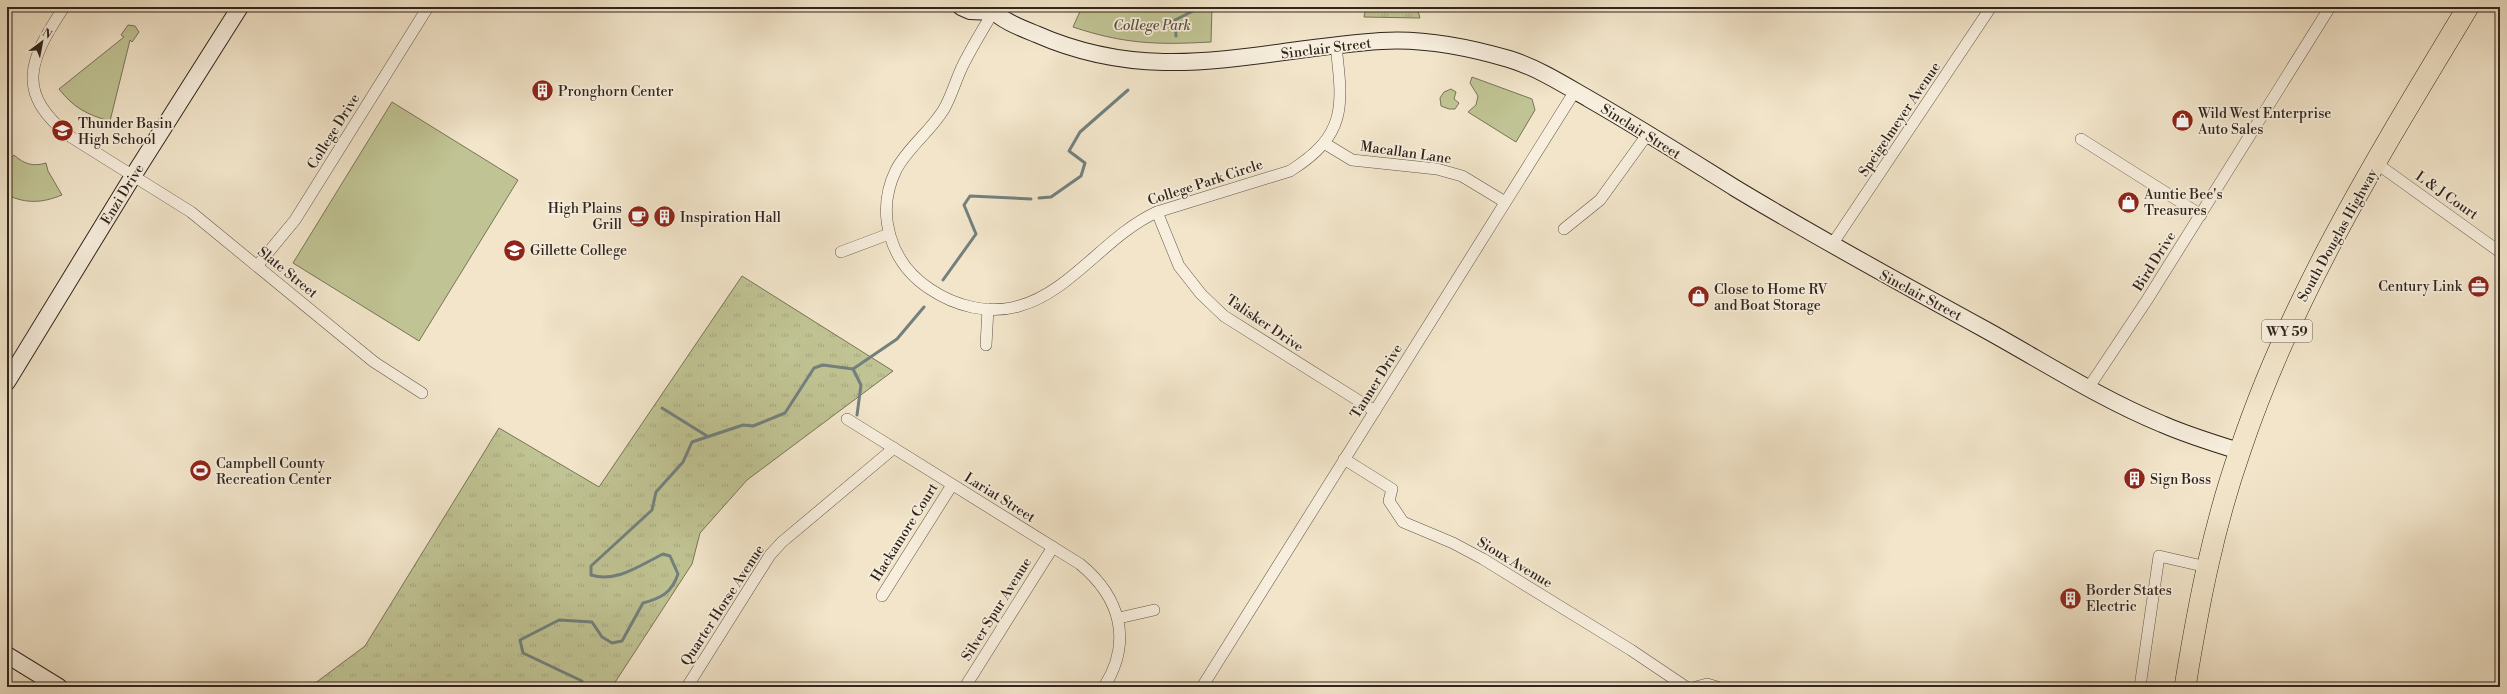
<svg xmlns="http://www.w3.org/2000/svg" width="2507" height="694" font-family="'Libre Bodoni',serif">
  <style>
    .grass { fill: url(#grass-tufts); stroke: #787458 }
    .park { fill: #c0c393; stroke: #787458 }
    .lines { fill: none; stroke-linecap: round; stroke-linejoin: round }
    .stream { stroke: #72807e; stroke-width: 3 }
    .street-casing { stroke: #605548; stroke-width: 12 }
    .secondary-casing { stroke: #30251c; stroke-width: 18 }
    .highway-casing { stroke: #30251c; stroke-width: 22 }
    .street { stroke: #f7eedd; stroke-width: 11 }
    .secondary { stroke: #f7eedd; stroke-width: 16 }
    .highway { stroke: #f2e5ca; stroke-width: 21 }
    .labels { text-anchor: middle; stroke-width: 3.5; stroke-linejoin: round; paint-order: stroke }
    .shield { fill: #f7eedd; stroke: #6c6156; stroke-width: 1 }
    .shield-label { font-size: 13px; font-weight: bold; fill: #30251c }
    .park-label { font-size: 14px; font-style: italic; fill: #5b5440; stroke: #f7eedd }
    .street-label { font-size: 14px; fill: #30251c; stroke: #f7eedd }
    .poi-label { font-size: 14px; fill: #30251c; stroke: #f7eedd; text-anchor: start }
  </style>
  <defs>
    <pattern id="grass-tufts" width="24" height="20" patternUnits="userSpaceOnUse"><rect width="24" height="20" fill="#c0c393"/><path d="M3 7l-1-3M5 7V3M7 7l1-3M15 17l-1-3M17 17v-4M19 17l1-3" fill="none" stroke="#a5a77e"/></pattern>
  </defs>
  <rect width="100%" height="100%" fill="#f2e5ca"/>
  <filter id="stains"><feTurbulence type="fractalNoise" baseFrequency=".005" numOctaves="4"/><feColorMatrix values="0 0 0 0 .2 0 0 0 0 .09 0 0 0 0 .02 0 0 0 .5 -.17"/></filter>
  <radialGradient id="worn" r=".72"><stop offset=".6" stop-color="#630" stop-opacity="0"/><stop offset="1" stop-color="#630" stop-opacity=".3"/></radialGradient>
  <!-- grass -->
  <g class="grass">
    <polygon points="1366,7 1417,7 1420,18 1364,17"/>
    <polygon points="742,276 893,371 747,480 700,533 692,564 612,687 310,687 365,646 499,428 599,487"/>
  </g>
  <!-- park -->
  <g class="park">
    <path d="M1082,7H1212L1211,42C1157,45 1124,44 1073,27Z"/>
    <path d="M128,25L135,26L139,32L132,42L130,40L110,121C87,115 73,107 59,89L124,37L121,35Z"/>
    <polygon points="1472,77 1532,99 1535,110 1516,142 1468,112 1476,105 1478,96 1470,83"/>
    <polygon points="1451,89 1456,92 1454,99 1459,103 1455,109 1449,109 1441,106 1440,98 1444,92"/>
    <polygon points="392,102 518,180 419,341 293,263"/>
    <path d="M14,155C24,164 33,167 46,163L48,171L62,195C42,203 27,204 7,195V163Z"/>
  </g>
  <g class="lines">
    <!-- stream -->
    <g class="stream">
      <polyline points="1176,36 1175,20 1201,7"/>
      <polyline points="1039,198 1051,197 1081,176 1085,163 1069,151 1080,132 1128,90"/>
      <polyline points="943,280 976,234 964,205 970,196 1031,199"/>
      <polyline points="853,369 861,385 857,415"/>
      <polyline points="662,408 707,436"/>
      <polyline points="366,687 375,687"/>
      <path d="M576,687L582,681L523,653L520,640L559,620L592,622L602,637L612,643L622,641L643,603C662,598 672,592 678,574L670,556L663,554C640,565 617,583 591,575V566L652,510L656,492L683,462L692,442L743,425L753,426L785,413L814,368L823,365L853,369L897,339L924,307"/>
    </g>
    <defs>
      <g id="street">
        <path d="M64,7C29,60 14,93 71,137L191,212L374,362L422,393"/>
        <path d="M996,7C985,26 973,45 963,65C956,79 952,95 944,109C931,131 908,147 896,170C875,213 890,263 930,289C955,306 989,315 1019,306C1071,292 1106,235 1157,212L1290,171C1347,135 1343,107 1336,46"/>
        <polyline points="2081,139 2201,215"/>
        <polyline points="1324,143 1352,160 1437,169 1462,176 1505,202"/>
        <polyline points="2376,163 2500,252"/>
        <polyline points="1157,212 1179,266 1201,294 1224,316 1375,411"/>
        <polyline points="1564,229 1600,200 1647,135"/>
        <polyline points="1831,246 1991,7"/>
        <polyline points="841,252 889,234"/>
        <polyline points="257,266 295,220 428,7"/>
        <polyline points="986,345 988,309"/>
        <polyline points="2089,387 2147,300 2330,7"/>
        <path d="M847,419L1080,564C1120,597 1133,641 1104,687"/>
        <polyline points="1344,459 1392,489 1389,501 1403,522 1453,543 1483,559 1631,650 1686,687"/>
        <polyline points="882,596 952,485"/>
        <polyline points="1119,618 1154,610"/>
        <polyline points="687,687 770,555 782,542 894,448"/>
        <polyline points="965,687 1053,547"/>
        <polyline points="1202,687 1575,91"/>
        <polyline points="1696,687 1707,684 1717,687"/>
        <polyline points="2140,687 2159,556 2207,567"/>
      </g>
      <g id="secondary">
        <polyline points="961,7 970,11 993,12"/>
        <path d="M989,7C1000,20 1021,28 1036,34C1158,88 1257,49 1381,41C1424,38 1468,47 1509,59C1538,68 1563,84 1589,99C1638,127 1687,158 1735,188C1818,238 1902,284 1986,330C2044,362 2101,399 2162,424C2187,435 2213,443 2239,451"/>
        <polyline points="7,382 133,176 240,7"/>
        <polyline points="7,655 59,687"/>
      </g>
      <path id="highway" d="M2185,687C2198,607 2213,528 2240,451C2293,292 2382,150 2468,7"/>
    </defs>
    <!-- street casing -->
    <use href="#street" class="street-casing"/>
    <!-- secondary casing -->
    <use href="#secondary" class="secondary-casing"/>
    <!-- highway casing -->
    <use href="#highway" class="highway-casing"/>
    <!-- street -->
    <use href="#street" class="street"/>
    <!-- secondary -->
    <use href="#secondary" class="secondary"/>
    <!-- highway -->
    <use href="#highway" class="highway"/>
  </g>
  <!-- icons -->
  <defs>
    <symbol id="building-disc" viewBox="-11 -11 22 22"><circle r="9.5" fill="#8f2418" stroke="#f7eedd"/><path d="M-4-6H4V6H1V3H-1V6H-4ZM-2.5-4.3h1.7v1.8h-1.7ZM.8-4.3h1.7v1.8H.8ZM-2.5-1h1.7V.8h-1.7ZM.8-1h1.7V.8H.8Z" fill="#fff"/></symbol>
    <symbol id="shop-disc" viewBox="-11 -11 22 22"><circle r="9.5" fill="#8f2418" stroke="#f7eedd"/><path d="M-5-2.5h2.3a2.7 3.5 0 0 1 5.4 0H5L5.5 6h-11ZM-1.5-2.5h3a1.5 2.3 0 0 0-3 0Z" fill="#fff"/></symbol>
    <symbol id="school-disc" viewBox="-11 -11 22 22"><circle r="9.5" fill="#8f2418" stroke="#f7eedd"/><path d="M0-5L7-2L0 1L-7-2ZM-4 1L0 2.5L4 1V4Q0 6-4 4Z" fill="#fff"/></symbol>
    <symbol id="cafe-disc" viewBox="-11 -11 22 22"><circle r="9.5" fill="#8f2418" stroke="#f7eedd"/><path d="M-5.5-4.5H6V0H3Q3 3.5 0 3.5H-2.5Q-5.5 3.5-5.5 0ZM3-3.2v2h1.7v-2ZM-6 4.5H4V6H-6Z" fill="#fff"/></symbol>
    <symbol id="university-disc" viewBox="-11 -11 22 22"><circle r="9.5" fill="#8f2418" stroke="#f7eedd"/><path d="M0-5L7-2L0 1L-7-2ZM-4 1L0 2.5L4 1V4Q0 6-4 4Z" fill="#fff"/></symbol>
    <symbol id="office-disc" viewBox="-11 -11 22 22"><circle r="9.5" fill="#8f2418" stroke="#f7eedd"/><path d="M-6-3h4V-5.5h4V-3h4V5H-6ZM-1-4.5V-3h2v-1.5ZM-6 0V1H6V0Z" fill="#fff"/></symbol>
    <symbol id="stadium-disc" viewBox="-11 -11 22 22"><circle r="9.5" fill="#8f2418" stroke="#f7eedd"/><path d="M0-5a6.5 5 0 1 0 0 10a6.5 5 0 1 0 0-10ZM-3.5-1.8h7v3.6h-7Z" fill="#fff"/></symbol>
  </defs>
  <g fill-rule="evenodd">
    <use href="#building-disc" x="530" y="78" width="25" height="25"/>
    <use href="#shop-disc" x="2170" y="108" width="25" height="25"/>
    <use href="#school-disc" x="50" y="118" width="25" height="25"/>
    <use href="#shop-disc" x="2116" y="190" width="25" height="25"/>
    <use href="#cafe-disc" x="626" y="204" width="25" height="25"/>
    <use href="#building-disc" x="652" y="204" width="25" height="25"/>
    <use href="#university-disc" x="502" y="238" width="25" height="25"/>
    <use href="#office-disc" x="2466" y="274" width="25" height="25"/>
    <use href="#shop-disc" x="1686" y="284" width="25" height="25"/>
    <use href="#stadium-disc" x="188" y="458" width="25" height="25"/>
    <use href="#building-disc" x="2122" y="466" width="25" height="25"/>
    <use href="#building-disc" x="2058" y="586" width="25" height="25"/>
  </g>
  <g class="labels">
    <!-- shield labels -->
    <rect class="shield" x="2262" y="320" width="50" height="22" rx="3"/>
    <g class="shield-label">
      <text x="2287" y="336">WY 59</text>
    </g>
    <!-- park labels -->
    <g class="park-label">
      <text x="1152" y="30">College Park</text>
    </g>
    <!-- street labels -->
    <g class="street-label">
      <text transform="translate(1326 48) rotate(-7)" y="5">Sinclair Street</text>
      <text transform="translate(1899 119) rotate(-56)" y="5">Speigelmeyer Avenue</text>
      <text transform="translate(333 131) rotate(-58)" y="5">College Drive</text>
      <text transform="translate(1641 131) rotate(32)" y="5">Sinclair Street</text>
      <text transform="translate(1406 152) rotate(8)" y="5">Macallan Lane</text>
      <text transform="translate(1205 182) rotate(-18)" y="5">College Park Circle</text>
      <text transform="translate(122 194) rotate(-58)" y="5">Enzi Drive</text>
      <text transform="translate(2447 195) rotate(35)" y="5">L &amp; J Court</text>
      <text transform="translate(2337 235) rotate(-61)" y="5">South Douglas Highway</text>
      <text transform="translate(2154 261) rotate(-58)" y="5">Bird Drive</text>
      <text transform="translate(288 272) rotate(39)" y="5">Slate Street</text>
      <text transform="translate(1921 295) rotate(28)" y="5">Sinclair Street</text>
      <text transform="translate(1265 323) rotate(34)" y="5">Talisker Drive</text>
      <text transform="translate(1376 381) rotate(-58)" y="5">Tanner Drive</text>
      <text transform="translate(1000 497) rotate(32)" y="5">Lariat Street</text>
      <text transform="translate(904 532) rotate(-58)" y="5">Hackamore Court</text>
      <text transform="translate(1515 562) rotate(31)" y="5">Sioux Avenue</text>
      <text transform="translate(722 605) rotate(-57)" y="5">Quarter Horse Avenue</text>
      <text transform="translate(996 609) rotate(-58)" y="5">Silver Spur Avenue</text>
    </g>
    <!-- poi labels -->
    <g class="poi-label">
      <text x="558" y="96">Pronghorn Center</text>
      <text x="2198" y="118">Wild West Enterprise<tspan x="2198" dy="16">Auto Sales</tspan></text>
      <text x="78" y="128">Thunder Basin<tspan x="78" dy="16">High School</tspan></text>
      <text x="2144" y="199">Auntie Bee's<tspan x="2144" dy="16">Treasures</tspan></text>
      <text x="622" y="213" text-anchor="end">High Plains<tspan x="622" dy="16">Grill</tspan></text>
      <text x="680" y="222">Inspiration Hall</text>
      <text x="530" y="255">Gillette College</text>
      <text x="2462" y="291" text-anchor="end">Century Link</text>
      <text x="1714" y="294">Close to Home RV<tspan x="1714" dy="16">and Boat Storage</tspan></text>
      <text x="216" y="468">Campbell County<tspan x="216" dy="16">Recreation Center</tspan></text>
      <text x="2150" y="484">Sign Boss</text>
      <text x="2086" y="595">Border States<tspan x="2086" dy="16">Electric</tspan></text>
    </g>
  </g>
  <!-- margin -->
  <rect width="2507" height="694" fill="none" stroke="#f2e5ca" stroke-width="24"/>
  <rect x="8" y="8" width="2491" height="678" fill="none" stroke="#30251c" stroke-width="2"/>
  <rect x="12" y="12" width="2483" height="670" fill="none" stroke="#30251c"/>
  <!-- north arrow -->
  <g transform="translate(42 42) rotate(32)" stroke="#f7eedd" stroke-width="3" paint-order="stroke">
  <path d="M0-3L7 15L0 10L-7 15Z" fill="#30251c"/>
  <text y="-6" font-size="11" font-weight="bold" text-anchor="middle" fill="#30251c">N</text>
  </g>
  <rect width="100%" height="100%" filter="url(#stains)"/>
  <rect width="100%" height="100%" fill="url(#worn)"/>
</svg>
